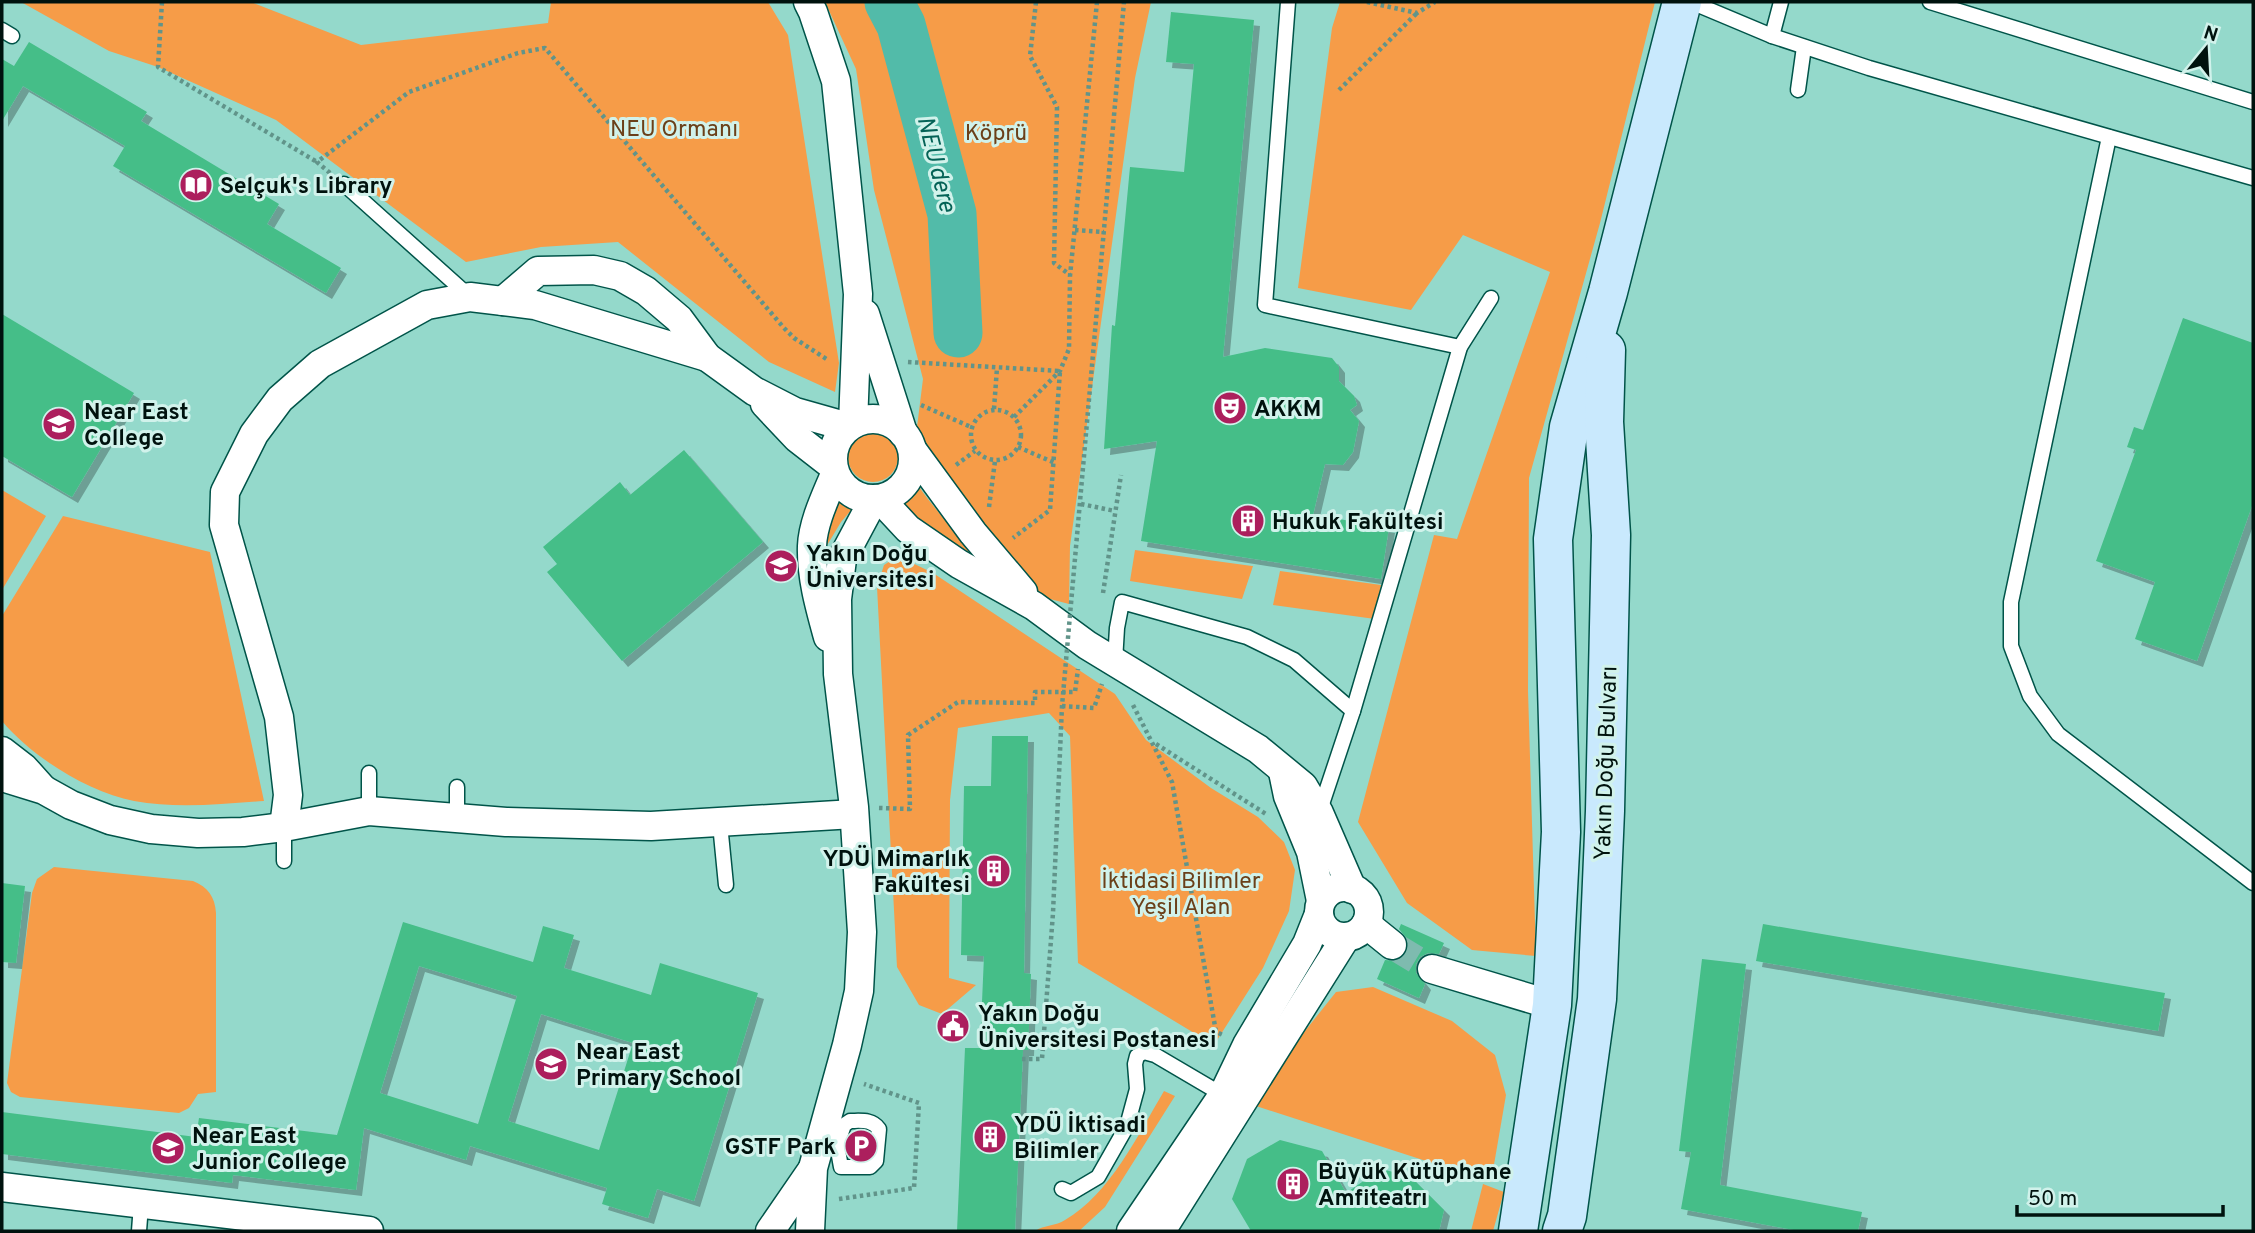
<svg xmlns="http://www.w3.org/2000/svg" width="2255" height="1233" font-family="Overpass,sans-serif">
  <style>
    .green { fill: #f69c48 }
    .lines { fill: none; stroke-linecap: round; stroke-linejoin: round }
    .river { stroke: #52bba9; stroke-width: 49 }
    .building { fill: #45be88; fill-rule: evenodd; filter: url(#shadow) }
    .street-tunnel { stroke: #7ebbaf; stroke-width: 28; stroke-dasharray: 28 14; stroke-linecap: butt }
    .lane-casing { stroke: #005449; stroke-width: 17 }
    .street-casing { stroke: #005449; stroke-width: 31 }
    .secondary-casing { stroke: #005449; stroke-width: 41 }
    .path { stroke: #61948a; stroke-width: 4.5; stroke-dasharray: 3.5 3.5; stroke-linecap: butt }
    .lane { stroke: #fff; stroke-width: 14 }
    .street { stroke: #fff; stroke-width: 28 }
    .secondary { stroke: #c9e9fd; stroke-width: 38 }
    .path-bridge { stroke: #61948a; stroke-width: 4.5; stroke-dasharray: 3.5 3.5; stroke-linecap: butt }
    .labels { text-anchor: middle; stroke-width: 6; stroke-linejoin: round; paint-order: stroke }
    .park-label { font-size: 23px; fill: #6b4019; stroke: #d1f2eb }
    .poi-label { font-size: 23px; font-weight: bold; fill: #00120e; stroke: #d1f2eb; text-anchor: start }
    .street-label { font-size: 23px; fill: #00120e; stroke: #d1f2eb }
    .water-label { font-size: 24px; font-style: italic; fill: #046256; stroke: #d1f2eb }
  </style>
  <defs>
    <filter id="shadow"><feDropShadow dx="6" dy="6" stdDeviation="0" flood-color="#0004"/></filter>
  </defs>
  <rect width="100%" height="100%" fill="#94d9cb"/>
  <!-- green -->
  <g class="green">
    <polygon points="21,2 251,2 361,45 548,23 551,2 768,2 788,35 839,363 835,392 769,362 618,242 541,247 466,262 276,120 158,67 109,51"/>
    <polygon points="825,2 1151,2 1135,78 1070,546 1069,604 1035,595 921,451 916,435 923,379 874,190 856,69"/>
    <polygon points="1340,2 1655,2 1600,223 1529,478 1528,691 1536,956 1472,950 1407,903 1358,822 1434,535 1457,539 1550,272 1463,235 1411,310 1298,288 1332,28"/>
    <circle cx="873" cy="457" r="25"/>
    <path d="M920,488C928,501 968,546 970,554H966L919,519L898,508Z"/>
    <polygon points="2,490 46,516 2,590"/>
    <polygon points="834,494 853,508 841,522 820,557"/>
    <path d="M63,516L210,552L264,801C221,804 177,809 134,801C88,792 32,757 2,721V616Z"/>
    <polygon points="1135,550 1252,566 1253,566 1242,599 1130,581"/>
    <polygon points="898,556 933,573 1115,694 1146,740 1211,788 1258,817 1284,842 1295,870 1289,911 1263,968 1214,1045 1078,963 1070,736 1049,713 958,728 950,800 949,978 976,985 942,1014 919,1005 897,967 877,587 884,565"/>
    <polygon points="1280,571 1381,585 1375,619 1273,605"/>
    <path d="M54,867L193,881C208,887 215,897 216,913V1092L198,1094L189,1108L179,1113L20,1097L11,1092L7,1083L32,893L37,879Z"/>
    <polygon points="1373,987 1452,1021 1495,1055 1506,1095 1491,1182 1256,1106 1274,1070 1336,992"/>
    <path d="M1164,1091L1175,1096L1105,1207L1079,1231H1035C1044,1225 1056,1226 1065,1220C1110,1194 1138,1135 1164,1091Z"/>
    <polygon points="1483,1184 1504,1192 1493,1231 1471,1231"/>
  </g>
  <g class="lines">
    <!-- river -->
    <polyline class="river" points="889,2 901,25 952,214 958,333"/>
  </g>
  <!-- building -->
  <g class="building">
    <polygon points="1171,12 1254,20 1223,357 1265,348 1332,358 1339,367 1339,381 1354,396 1357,405 1350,410 1359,421 1353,452 1343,465 1325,464 1313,515 1389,527 1381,579 1141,541 1157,441 1104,449 1112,325 1115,326 1130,167 1184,172 1194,64 1166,62"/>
    <polygon points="29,42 147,112 141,121 279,204 267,224 341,268 326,293 113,166 125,146 23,86 2,121 2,59 14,66"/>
    <polygon points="2,314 134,393 72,497 2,456"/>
    <polygon points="2183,318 2253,343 2253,503 2197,661 2135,639 2155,582 2096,561 2136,450 2127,447 2134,427 2143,430"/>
    <polygon points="684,450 763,542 622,661 547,572 557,564 543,547 620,482 630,495"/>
    <polygon points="992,736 1028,736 1024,973 1031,974 1028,1050 1023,1050 1015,1231 957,1231 965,1048 980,1048 984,956 961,955 964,786 991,786"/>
    <polygon points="2,883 25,886 16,963 2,962"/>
    <path d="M403,922L533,962L543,926L574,935L564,968L651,995L660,963L758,993L694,1201L657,1189L648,1218L602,1204L607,1188L470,1146L466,1160L364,1128L356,1190L233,1175L232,1183L2,1154V1112L196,1137L199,1118L337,1135ZM419,966L517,996L478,1124L380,1093ZM541,1014L633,1043L599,1150L508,1121Z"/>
    <polygon points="1401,924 1444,943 1439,954 1428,953 1420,957 1416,964 1416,973 1425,984 1419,998 1377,979 1385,960 1397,961 1405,955 1408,948 1408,940 1399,929"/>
    <polygon points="1763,924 2165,993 2158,1031 1756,961"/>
    <polygon points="1702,959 1746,964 1720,1185 1862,1212 1858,1231 1799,1231 1681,1209 1691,1152 1679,1151"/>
    <polygon points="1280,1140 1322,1151 1346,1193 1381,1169 1410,1176 1444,1210 1439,1231 1251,1231 1232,1199 1247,1159"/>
  </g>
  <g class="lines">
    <!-- street-tunnel -->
    <polyline class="street-tunnel" points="1392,945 1432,969"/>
    <defs>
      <g id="lane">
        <polyline points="1288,2 1265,305 1460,347"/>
        <polyline points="1691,2 1772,36 1869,68 2253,178"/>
        <polyline points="1930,2 2253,102"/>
        <polyline points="2,30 12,36"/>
        <polyline points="1772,36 1781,2"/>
        <polyline points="1798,90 1804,47"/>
        <polyline points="2109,137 2011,602 2011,646 2030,696 2058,734 2253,883"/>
        <polyline points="344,184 470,297"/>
        <polyline points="1115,661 1117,628 1122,602 1247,637 1294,660 1353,711"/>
        <polyline points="369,773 369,811"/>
        <polyline points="457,787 457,818"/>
        <polyline points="1319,813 1353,711 1460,347 1491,298"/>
        <polyline points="720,824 726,885"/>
        <polyline points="284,827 284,861"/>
        <path d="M821,1138L837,1145L844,1125L850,1121C861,1121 872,1119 879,1129L876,1161L870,1167H841L837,1145"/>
        <polyline points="1062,1189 1071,1193 1098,1177 1127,1126 1137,1089 1135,1064 1137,1056 1144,1052 1155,1055 1223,1095"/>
        <polyline points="139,1231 141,1205"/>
      </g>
      <g id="street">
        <polyline points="808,2 813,12 836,81 858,294 853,424"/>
        <polyline points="503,301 538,271 594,270 620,276 646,291 679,319 707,357 754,391 795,412 848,427"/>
        <polyline points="865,314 903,433"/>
        <polyline points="765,404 797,438 833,466"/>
        <circle cx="873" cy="459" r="40"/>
        <polyline points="913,451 973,533 1023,592"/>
        <polyline points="880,499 908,529 959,564 1034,606 1087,645 1258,749 1303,786 1319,813 1352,889"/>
        <path d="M828,637C820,608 811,577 812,546C813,522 826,496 835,474"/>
        <polyline points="2,751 24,768 42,788"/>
        <polyline points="1283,772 1288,796 1311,852 1321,901"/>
        <polyline points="2,777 44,790 71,805 110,820 151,829 198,833 243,832 284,827 369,811 506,822 651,826 854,814"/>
        <polyline points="284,827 288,795 279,717 224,525 225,492 254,434 280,399 320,364 427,305 470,297 535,305 707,357"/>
        <circle cx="1344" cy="912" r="25"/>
        <polyline points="1366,924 1392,945"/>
        <polyline points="1432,969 1552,1005"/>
        <polyline points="2,1187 369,1231"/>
        <polyline points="770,1231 812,1170"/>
        <polyline points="810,1231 813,1168 847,1045 859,991 862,932 854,807 838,674 837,599 842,559 874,499"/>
        <polyline points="1131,1231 1223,1095 1247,1045 1307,944 1319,914"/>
        <polyline points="1161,1231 1346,937"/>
      </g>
      <g id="secondary">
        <polyline points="1518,1231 1552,1005 1561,832 1553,539 1569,427 1608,292 1682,2"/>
        <polyline points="1562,1231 1567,1216 1597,999 1605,811 1611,535 1604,422 1606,350"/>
      </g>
    </defs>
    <!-- lane casing -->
    <use href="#lane" class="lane-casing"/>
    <!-- street casing -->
    <use href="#street" class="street-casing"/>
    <!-- secondary casing -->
    <use href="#secondary" class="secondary-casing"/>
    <!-- path -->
    <g class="path">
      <polyline points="162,2 158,67 317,162"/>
      <polyline points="1036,2 1030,56 1057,107 1054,263 1070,275"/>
      <polyline points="1367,2 1417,13 1435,2"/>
      <polyline points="1339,90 1417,13"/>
      <polyline points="330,173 317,162 409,92 518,53 545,48 784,328 794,338 828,360"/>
      <polyline points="1075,230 1104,232"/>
      <polyline points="908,362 1060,371 1050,510 1013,538"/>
      <polyline points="921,405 971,427"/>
      <polyline points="994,409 997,368"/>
      <circle cx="996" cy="435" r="25"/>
      <polyline points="1014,417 1060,371 1069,349 1070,276 1097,2"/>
      <polyline points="1018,447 1055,463"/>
      <polyline points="956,465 975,451"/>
      <polyline points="1081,504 1115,511"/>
      <polyline points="989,507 995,461"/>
      <polyline points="1103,593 1121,475"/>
      <polyline points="1133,705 1172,782 1216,1032 1223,1035"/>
      <polyline points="1062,706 1094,708 1102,684"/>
      <polyline points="1156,744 1266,814"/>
      <polyline points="879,808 910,809 908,735 958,702 1035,703 1035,692 1075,692 1078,669"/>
      <polyline points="839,1199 914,1188 919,1103 864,1084"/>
    </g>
    <!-- lane -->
    <use href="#lane" class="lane"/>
    <!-- street -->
    <use href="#street" class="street"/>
    <!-- secondary -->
    <use href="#secondary" class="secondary"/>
    <!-- path-bridge -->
    <polyline class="path-bridge" points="1022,1059 1042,1059 1053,913 1062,706 1124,2"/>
  </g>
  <!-- icons -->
  <defs>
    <symbol id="library-disc" viewBox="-11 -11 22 22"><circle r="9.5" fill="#ac1f5d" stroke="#d1f2eb"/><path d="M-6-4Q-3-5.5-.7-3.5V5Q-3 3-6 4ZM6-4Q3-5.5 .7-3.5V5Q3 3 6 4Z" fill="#fff"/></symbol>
    <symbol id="theatre-disc" viewBox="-11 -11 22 22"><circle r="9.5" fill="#ac1f5d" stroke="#d1f2eb"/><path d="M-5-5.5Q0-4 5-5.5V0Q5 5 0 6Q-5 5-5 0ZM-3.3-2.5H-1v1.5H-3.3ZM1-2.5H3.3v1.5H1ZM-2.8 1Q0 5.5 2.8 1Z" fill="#fff"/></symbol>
    <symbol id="university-disc" viewBox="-11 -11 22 22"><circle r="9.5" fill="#ac1f5d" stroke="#d1f2eb"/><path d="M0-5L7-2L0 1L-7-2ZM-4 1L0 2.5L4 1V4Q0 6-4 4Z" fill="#fff"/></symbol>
    <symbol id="building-disc" viewBox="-11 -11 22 22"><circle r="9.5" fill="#ac1f5d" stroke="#d1f2eb"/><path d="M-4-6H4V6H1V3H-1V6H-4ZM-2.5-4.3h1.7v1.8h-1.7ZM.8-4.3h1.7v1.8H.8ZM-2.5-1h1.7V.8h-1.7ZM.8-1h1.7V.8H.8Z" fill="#fff"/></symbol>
    <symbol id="civic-disc" viewBox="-11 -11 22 22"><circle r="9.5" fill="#ac1f5d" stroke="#d1f2eb"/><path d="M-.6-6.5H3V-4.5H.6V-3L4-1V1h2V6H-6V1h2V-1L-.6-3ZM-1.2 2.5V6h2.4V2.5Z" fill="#fff"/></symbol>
    <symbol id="school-disc" viewBox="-11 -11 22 22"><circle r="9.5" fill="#ac1f5d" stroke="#d1f2eb"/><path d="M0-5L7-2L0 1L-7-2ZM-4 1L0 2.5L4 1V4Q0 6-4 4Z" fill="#fff"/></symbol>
    <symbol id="parking-disc" viewBox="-11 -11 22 22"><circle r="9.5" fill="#ac1f5d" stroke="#d1f2eb"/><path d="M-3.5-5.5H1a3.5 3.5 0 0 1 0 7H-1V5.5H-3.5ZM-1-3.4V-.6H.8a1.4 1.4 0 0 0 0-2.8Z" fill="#fff"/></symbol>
  </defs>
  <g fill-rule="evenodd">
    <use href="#library-disc" x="177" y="166" width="38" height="38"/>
    <use href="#theatre-disc" x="1211" y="389" width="38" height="38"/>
    <use href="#university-disc" x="40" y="405" width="38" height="38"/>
    <use href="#building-disc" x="1229" y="502" width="38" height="38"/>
    <use href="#university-disc" x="762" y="547" width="38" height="38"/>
    <use href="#building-disc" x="975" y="852" width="38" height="38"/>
    <use href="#civic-disc" x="934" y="1007" width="38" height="38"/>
    <use href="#school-disc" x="532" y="1045" width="38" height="38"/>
    <use href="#building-disc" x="971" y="1118" width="38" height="38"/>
    <use href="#parking-disc" x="842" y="1127" width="38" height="38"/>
    <use href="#school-disc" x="149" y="1129" width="38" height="38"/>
    <use href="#building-disc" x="1274" y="1165" width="38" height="38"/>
  </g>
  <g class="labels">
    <!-- park labels -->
    <g class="park-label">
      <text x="674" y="136">NEU Ormanı</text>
      <text x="996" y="140">Köprü</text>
      <text x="1181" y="888">İktidasi Bilimler<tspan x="1181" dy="26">Yeşil Alan</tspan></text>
    </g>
    <!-- poi labels -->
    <g class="poi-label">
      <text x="220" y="193">Selçuk's Library</text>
      <text x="1254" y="416">AKKM</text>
      <text x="84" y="419">Near East<tspan x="84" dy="26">College</tspan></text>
      <text x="1272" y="529">Hukuk Fakültesi</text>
      <text x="806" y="561">Yakın Doğu<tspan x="806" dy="26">Üniversitesi</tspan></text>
      <text x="970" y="866" text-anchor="end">YDÜ Mimarlık<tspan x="970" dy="26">Fakültesi</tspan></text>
      <text x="978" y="1021">Yakın Doğu<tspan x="978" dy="26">Üniversitesi Postanesi</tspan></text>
      <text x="576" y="1059">Near East<tspan x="576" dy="26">Primary School</tspan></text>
      <text x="1014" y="1132">YDÜ İktisadi<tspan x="1014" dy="26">Bilimler</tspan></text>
      <text x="192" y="1143">Near East<tspan x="192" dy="26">Junior College</tspan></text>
      <text x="836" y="1154" text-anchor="end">GSTF Park</text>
      <text x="1318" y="1179">Büyük Kütüphane<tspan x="1318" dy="26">Amfiteatrı</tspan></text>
    </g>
    <!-- street labels -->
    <g class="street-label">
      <text transform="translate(1605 763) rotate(-88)" y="8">Yakın Doğu Bulvarı</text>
    </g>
    <!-- water labels -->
    <g class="water-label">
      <text transform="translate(937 164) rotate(76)" y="8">NEU dere</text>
    </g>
  </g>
  <!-- border -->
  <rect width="2255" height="1233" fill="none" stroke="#00120e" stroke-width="7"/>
  <!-- north arrow -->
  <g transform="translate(2206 49) rotate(18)" stroke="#d1f2eb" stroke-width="5" paint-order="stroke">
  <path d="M0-5L12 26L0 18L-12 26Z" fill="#00120e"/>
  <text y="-10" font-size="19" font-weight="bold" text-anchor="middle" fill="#00120e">N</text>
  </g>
  <!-- scale -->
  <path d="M2017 1205v10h206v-10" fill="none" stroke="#00120e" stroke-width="3.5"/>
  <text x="2028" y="1205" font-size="21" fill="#00120e" stroke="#d1f2eb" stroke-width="5" paint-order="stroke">50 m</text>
</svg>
